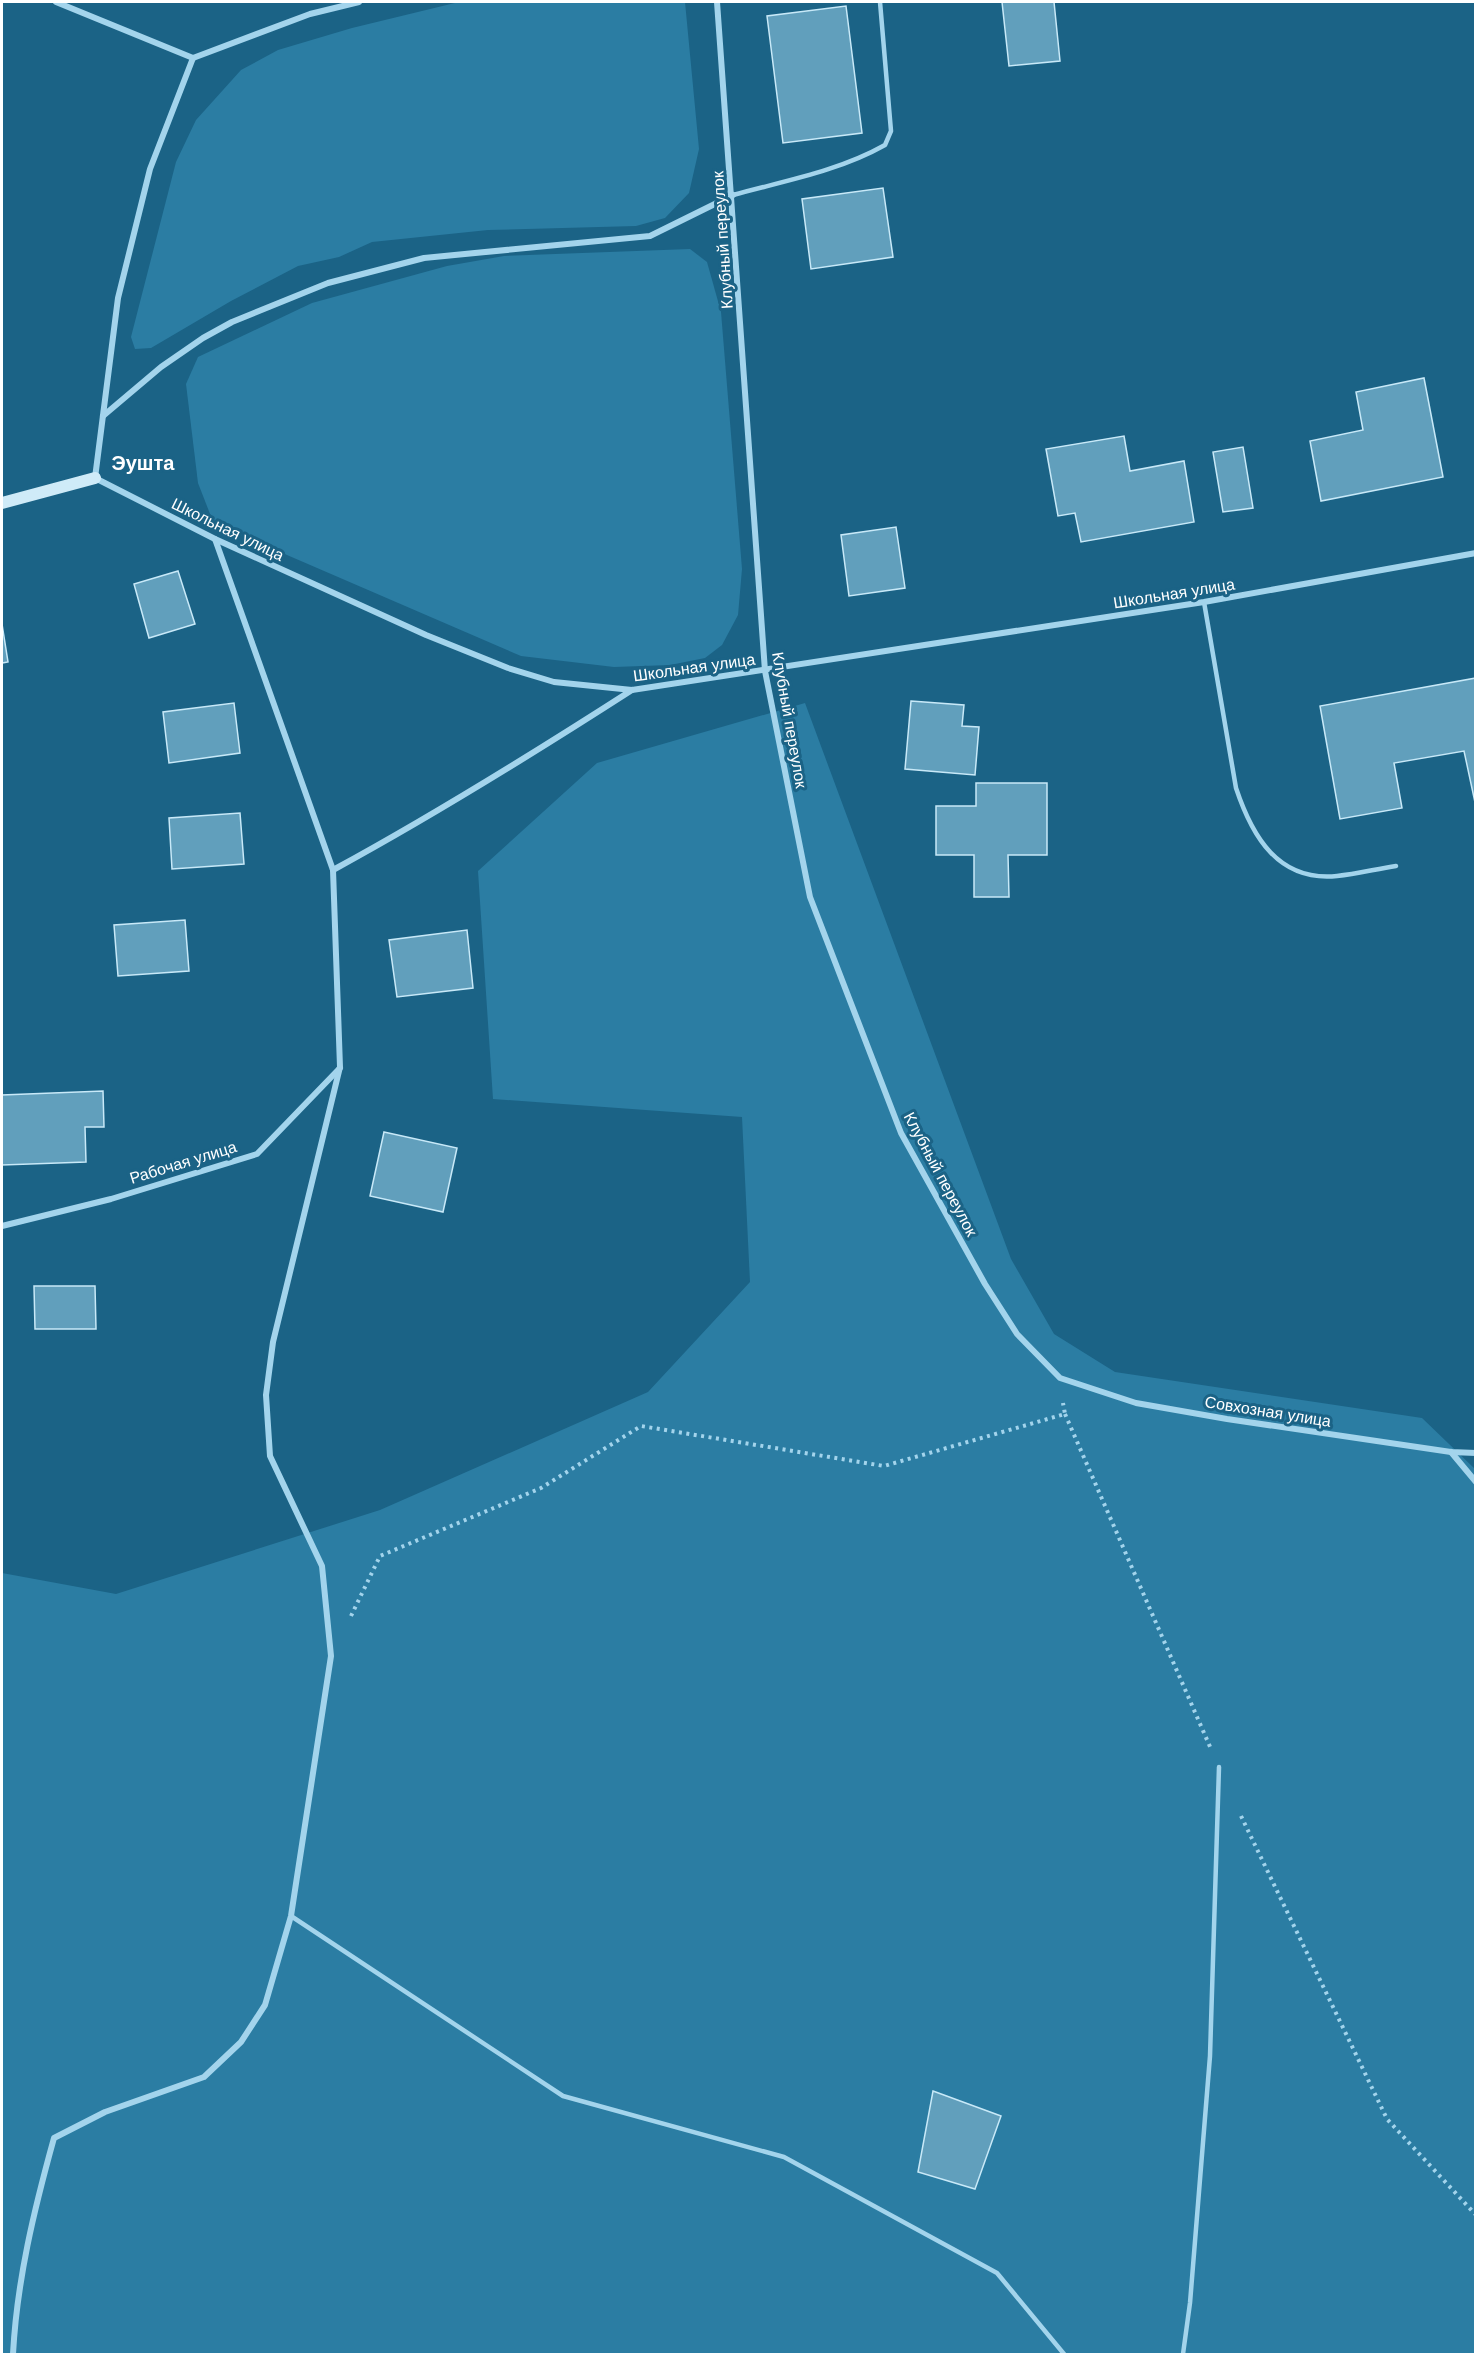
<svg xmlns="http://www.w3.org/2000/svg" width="1477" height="2356" font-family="Helvetica,sans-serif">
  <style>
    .green { fill: #2b7da3 }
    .building { fill: #619fbc; stroke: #c8e9f8; stroke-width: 1.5 }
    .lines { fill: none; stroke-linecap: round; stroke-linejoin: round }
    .path { stroke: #a3d4ec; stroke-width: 4; stroke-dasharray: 3 4.5; stroke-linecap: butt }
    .lane { stroke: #a3d4ec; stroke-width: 4.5 }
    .street { stroke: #a3d4ec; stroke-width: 6 }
    .secondary { stroke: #cfebf8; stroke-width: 12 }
    .labels { text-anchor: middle; stroke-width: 6; stroke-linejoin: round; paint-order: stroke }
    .street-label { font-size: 16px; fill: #fff; stroke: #1b6386 }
    .quarter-label { font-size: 20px; font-weight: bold; fill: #fff; stroke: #1b6386 }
  </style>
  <rect width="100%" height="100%" fill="#1b6386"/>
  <!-- green -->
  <g class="green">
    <polygon points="459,2 685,2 699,149 689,193 665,218 636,226 488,230 372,242 339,257 298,266 231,301 151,348 135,349 131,337 176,162 196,120 241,70 278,50 352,28"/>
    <polygon points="690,249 707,262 721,312 742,569 738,615 722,645 705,658 670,665 614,667 521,656 236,533 212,519 198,483 186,384 198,357 312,303 447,266 504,256"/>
    <polygon points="805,703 1011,1259 1054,1334 1115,1372 1422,1418 1475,1469 1475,2354 2,2354 2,1573 116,1594 380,1510 648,1392 750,1282 742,1117 493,1099 478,871 597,763"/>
  </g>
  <!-- building -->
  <g class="building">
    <polygon points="1002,2 1054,2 1060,61 1009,66"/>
    <polygon points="846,6 862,133 783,143 767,16"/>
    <polygon points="883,188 893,257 811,269 802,199"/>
    <polygon points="1424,378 1443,477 1321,501 1310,441 1363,430 1356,392"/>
    <polygon points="1124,436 1130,471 1184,461 1194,522 1081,542 1075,513 1058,516 1046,449"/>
    <polygon points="1243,447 1253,508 1223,512 1213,452"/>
    <polygon points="896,527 905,588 849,596 841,535"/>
    <polygon points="178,571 195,624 149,638 134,584"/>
    <polygon points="2,624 8,662 2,663"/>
    <polygon points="1476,678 1476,807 1464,751 1394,763 1402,808 1340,819 1320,706"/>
    <polygon points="911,701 964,705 962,726 979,727 975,775 905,769"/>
    <polygon points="234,703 240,753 169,763 163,712"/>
    <polygon points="976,783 1047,783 1047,855 1008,855 1009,897 974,897 974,855 936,855 936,806 976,806"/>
    <polygon points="240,813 244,864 172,869 169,818"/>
    <polygon points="185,920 189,971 118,976 114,925"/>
    <polygon points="467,930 473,988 397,997 389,940"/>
    <polygon points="103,1091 104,1127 85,1127 86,1162 2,1165 2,1095"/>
    <polygon points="384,1132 457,1148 443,1212 370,1196"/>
    <polygon points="34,1286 95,1286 96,1329 35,1329"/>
    <polygon points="933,2091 1001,2116 975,2189 918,2172"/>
  </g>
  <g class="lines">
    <!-- path -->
    <g class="path">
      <polyline points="1065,1414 1211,1749"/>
      <polyline points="351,1616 380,1556 541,1488 641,1426 884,1466 1065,1414 1063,1403"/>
      <polyline points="1241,1816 1387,2119 1476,2215"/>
    </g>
    <!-- lane -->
    <g class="lane">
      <path d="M733,195C784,181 839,171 885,145L891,131L880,2"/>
      <path d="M1204,602L1236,788C1252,836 1278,882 1337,876C1357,874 1376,869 1396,866"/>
      <polyline points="291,1916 563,2096 784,2157 997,2273 1064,2354"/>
      <polyline points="1183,2354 1190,2303 1210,2056 1219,1767"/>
    </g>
    <!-- street -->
    <g class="street">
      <polyline points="56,2 193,58 310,14 359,2"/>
      <polyline points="717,2 765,671 810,897 901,1133 985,1284 1017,1334 1060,1378 1136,1403 1227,1419 1451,1452 1476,1453"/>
      <polyline points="193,58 150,169 118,298 95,478 215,539 426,635 508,668 554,682 632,690 1204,602 1476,553"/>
      <polyline points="103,416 161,367 203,338 232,322 328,283 424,258 650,236 733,195"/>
      <path d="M333,870C436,814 534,753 632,690"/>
      <polyline points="2,1226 111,1199 257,1154 340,1068"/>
      <polyline points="1451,1452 1476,1482"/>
      <path d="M13,2354C17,2280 34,2210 54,2138L105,2112L204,2077L241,2042L265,2005L291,1916L331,1656L322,1566L270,1456L266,1395L273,1342L340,1067L333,870L215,539"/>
    </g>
    <!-- secondary -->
    <polyline class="secondary" points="2,503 95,478"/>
  </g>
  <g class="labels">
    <!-- street labels -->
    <g class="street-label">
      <text transform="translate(722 240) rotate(-94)" y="6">Клубный переулок</text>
      <text transform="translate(228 529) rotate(26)" y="6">Школьная улица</text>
      <text transform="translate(1174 593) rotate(-9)" y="6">Школьная улица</text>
      <text transform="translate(694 667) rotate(-8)" y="6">Школьная улица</text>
      <text transform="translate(790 720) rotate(80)" y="6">Клубный переулок</text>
      <text transform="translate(183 1162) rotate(-17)" y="6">Рабочая улица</text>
      <text transform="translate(941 1174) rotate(62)" y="6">Клубный переулок</text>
      <text transform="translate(1268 1411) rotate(9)" y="6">Совхозная улица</text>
    </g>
    <!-- quarter labels -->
    <g class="quarter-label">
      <text x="143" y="470">Эушта</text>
    </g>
  </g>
  <!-- border -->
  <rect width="1477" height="2356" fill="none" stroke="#ffffff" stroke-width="6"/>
</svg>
